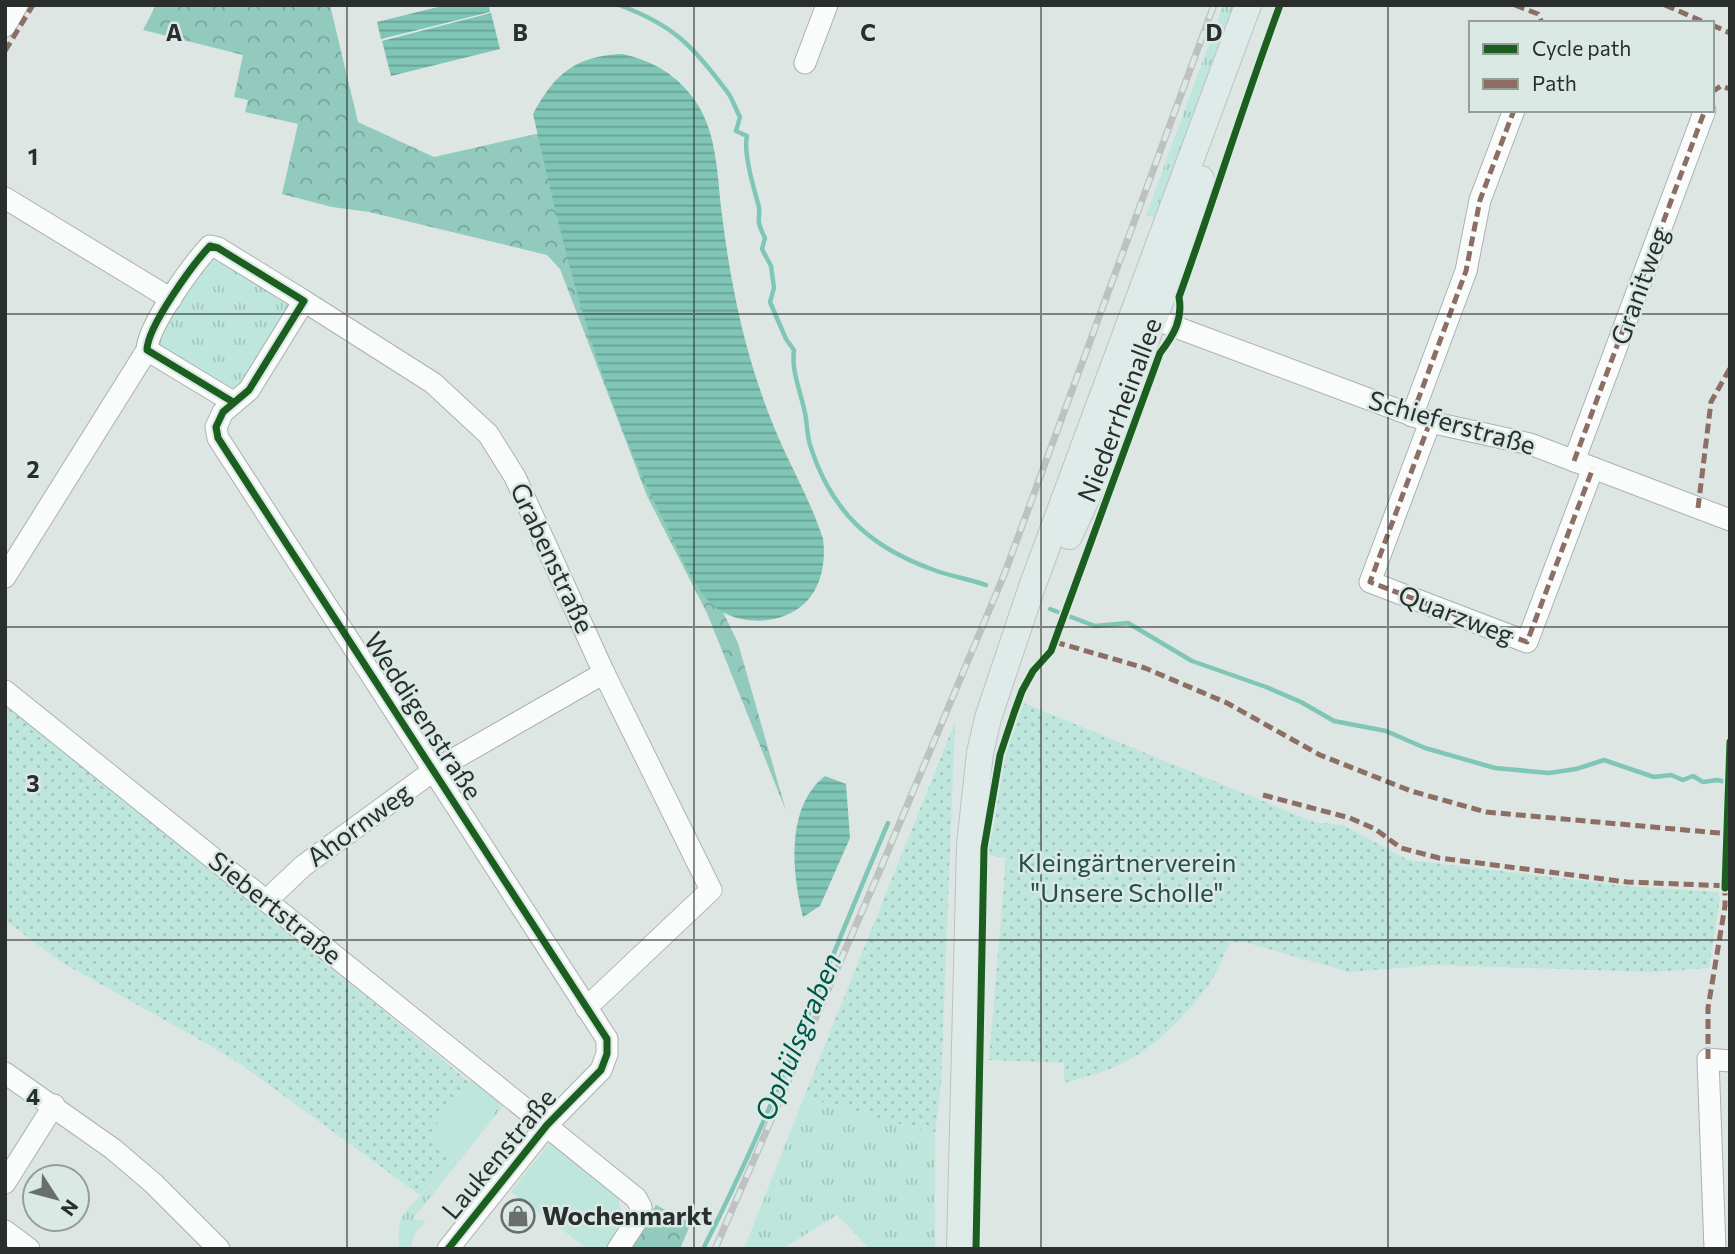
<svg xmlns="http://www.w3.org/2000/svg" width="1735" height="1254" font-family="Commissioner,sans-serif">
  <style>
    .grass { fill: url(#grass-tufts) }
    .forest { fill: url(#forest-crowns) }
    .park { fill: #bee6dc }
    .garden { fill: url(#garden-dots) }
    .water { fill: url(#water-rules) }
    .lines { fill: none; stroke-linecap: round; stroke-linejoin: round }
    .stream { stroke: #80c6b6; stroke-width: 4.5 }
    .minor-casing { stroke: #abb1af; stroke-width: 23 }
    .major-casing { stroke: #bdc1c0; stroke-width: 28 }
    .minor { stroke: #fafbfb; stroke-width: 21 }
    .major { stroke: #dfebe9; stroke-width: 26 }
    .rail-casing { stroke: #bfc1c0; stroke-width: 7 }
    .rail { stroke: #dbe9e5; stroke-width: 4.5; stroke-dasharray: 13; stroke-linecap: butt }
    .quiet { stroke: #8d6e63; stroke-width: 5; stroke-dasharray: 10 5; stroke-linecap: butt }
    .cycleway-casing { stroke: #dbe9e5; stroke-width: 11 }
    .cycleway { stroke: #1b5e20; stroke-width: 7 }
    .grid { fill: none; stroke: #2a2f2e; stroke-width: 2; stroke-opacity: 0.55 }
    .labels { text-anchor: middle; stroke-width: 5; stroke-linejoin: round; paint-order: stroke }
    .street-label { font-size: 26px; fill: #2a2f2e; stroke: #dbe9e5 }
    .park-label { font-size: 26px; fill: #255047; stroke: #dbe9e5 }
    .poi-label { font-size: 26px; font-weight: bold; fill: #2a2f2e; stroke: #dbe9e5; text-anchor: start }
    .water-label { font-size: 28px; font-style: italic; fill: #005749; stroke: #dbe9e5 }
    .grid-label { font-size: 23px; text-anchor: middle; font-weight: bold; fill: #2a2f2e; stroke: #dbe9e5; stroke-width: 5; stroke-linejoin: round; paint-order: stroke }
  </style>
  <defs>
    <pattern id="grass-tufts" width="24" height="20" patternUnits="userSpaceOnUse" patternTransform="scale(1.75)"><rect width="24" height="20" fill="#bee6dc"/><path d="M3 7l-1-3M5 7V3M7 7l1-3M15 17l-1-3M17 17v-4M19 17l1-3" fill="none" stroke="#a3c6bd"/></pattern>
    <pattern id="forest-crowns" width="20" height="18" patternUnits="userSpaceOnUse" patternTransform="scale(1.75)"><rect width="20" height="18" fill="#92cbbe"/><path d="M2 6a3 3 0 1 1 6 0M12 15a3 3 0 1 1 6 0" fill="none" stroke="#77a59b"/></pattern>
    <pattern id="garden-dots" width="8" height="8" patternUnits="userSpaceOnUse" patternTransform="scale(1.75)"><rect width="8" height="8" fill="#bee6dc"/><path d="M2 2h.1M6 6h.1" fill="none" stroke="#a3c6bd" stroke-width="1.8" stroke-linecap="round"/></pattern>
    <pattern id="water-rules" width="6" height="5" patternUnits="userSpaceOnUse" patternTransform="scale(1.75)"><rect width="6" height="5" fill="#80c6b6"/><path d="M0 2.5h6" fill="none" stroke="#69a194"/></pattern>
  </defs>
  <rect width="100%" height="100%" fill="#dee6e4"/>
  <!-- grass -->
  <g class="grass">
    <polygon points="1223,5 1242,5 1163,218 1146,216"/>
    <polygon points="214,257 290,303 292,314 237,393 162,352 157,342 176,298"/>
    <polygon points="804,1097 935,1134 935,1249 870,1249 837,1215 782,1249 744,1249"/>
    <path d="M502,1102L504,1105L413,1219L426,1221L415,1233L410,1249H400C397,1235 398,1224 404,1213L457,1157Z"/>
  </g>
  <!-- forest -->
  <g class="forest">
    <polygon points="156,5 330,5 358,122 434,157 540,133 660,482 738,643 786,811 707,613 647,496 560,269 547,255 369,212 332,207 282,194 298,124 245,112 248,100 234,97 243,55 143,30"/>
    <polygon points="656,1205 691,1223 680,1249 628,1249"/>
  </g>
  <!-- park -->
  <g class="park">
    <polygon points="472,1080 502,1102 457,1157 429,1135 468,1081"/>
    <polygon points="552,1140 617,1190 624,1227 610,1246 588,1249 511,1192"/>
  </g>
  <!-- garden -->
  <g class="garden">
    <polygon points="5,702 226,880 468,1081 429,1135 457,1157 420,1195 232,1058 61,962 5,920"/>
    <path d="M1021,702L1314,822L1343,825L1408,860L1626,886L1717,892L1720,897L1709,968L1652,972L1435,965L1349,972L1248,943L1231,942C1222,957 1216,976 1205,990C1184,1017 1156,1046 1125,1062C1106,1072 1085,1077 1064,1083V1063L989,1060L1006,858L989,855V843L1002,762Z"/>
    <polygon points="955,722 941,1084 935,1134 804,1097"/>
  </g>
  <!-- water -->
  <g class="water">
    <polygon points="446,5 489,5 490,12 381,39 377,22"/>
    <polygon points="491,13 500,49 391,76 382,41"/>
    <path d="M622,54C652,60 679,76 696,102C718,135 717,177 722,215C731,288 746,359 774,427C789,464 811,501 823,539C826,560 822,587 805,603C779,628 728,627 705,597C689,577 678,550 667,527C599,397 565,256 533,114C555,73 576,56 622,54Z"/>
    <path d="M825,776L846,784L850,838L820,906L803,917C792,874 785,807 825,776Z"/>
  </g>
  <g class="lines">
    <!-- stream -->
    <g class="stream">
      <path d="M619,5C674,25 694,47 728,93C733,100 736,110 740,117L736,131L747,136C743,153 754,189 759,207C760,212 758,217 759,223C760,228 763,234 765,238L762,249L771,266L774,288L770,302L786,339L794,350C791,372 801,392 805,413C807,423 807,435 810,445C831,511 869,547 934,570C950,576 969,579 986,585"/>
      <polyline points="1050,609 1095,626 1128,623 1192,661 1266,687 1301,702 1334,721 1386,731 1425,748 1495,768 1549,773 1576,769 1604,760 1654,777 1671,775 1683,780 1693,776 1703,782 1717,780 1730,783"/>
      <path d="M703,1249C774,1111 827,965 888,823"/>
    </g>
    <defs>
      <g id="minor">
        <polyline points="5,26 17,5"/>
        <polyline points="805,63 827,5"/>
        <polyline points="5,198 171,299"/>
        <polyline points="304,301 433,383 488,434 515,477 604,673 711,890 586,1008"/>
        <polyline points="1141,314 1430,422 1530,444 1730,520"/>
        <path d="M233,402L147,350C147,327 193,264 210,246L218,248L304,301L249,390L223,412L216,427L218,438L607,1039V1054L601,1070L547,1125L448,1249"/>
        <polyline points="1412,416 1466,271 1480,200 1514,110"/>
        <polyline points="1430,422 1370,582 1527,642 1593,468"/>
        <polyline points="1574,461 1705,110"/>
        <polyline points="5,577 147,350"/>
        <polyline points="5,691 636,1198 641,1207 639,1217 618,1249"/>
        <polyline points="266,901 303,866 433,771 604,673"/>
        <polyline points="5,1073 113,1149 153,1183 219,1249"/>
        <polyline points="5,1183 54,1105"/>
        <polyline points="5,1231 29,1249"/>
        <polyline points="1715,1249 1708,1059 1730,1061"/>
      </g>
      <g id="major">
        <path id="s1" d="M1069,536L1093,484L1185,234L1201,179"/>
        <polyline points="960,1249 970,845 980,753 988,718 1033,584 1248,5"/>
      </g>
    </defs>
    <!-- minor casing -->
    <use href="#minor" class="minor-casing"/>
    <!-- major casing -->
    <use href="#major" class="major-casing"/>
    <!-- minor -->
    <use href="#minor" class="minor"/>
    <!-- major -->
    <use href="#major" class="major"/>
    <defs>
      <polyline id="rail" points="715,1249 877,877 1004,575 1214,5"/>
    </defs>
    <!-- rail casing -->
    <use href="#rail" class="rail-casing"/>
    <!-- rail -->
    <use href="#rail" class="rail"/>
    <!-- quiet -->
    <g class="quiet">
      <polyline points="1515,5 1538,14 1542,23"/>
      <polyline points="1665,5 1706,23"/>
      <polyline points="1712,25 1730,33"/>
      <polyline points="5,51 33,5"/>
      <polyline points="1712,92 1721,86 1730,89"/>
      <polyline points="1412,416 1466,271 1480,200 1514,110"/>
      <polyline points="1430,422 1370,582 1527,642 1593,468"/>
      <polyline points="1574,461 1705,110"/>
      <polyline points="1698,508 1711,402 1730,368"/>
      <polyline points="1055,642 1145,668 1227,703 1320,755 1411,791 1486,812 1730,834"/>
      <polyline points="1263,795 1350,818 1375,829 1401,848 1439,858 1627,882 1730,886"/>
      <polyline points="1708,1059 1708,1008 1725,906 1725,882"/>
    </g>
    <defs>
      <g id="cycleway">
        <path d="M233,402L147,350C147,327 193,264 210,246L218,248L304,301L249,390L223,412L216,427L218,438L607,1039V1054L601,1070L547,1125L448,1249"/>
        <polyline points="1725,888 1730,742"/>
        <path d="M976,1249L984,848L1000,755L1014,713L1022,691L1033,671L1051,651L1160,353C1174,335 1183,319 1179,297C1214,200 1244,102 1280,5"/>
      </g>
    </defs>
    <!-- cycleway casing -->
    <use href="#cycleway" class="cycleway-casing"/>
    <!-- cycleway -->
    <use href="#cycleway" class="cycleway"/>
  </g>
  <!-- grid -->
  <path class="grid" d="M347,5V1249M694,5V1249M1041,5V1249M1388,5V1249M5,314H1730M5,627H1730M5,940H1730"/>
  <!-- icons -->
  <defs>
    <symbol id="shop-ring" viewBox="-11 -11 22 22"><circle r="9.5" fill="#dbe9e5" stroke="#696f6e" stroke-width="1.5"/><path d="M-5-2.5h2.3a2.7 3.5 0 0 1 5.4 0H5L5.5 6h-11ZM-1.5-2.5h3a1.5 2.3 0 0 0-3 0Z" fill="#696f6e"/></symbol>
  </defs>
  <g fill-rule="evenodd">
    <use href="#shop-ring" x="499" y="1197" width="38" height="38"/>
  </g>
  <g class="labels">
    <!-- street labels -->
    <g class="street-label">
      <text transform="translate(1640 286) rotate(-70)" y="9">Granitweg</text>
      <text dy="9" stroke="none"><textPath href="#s1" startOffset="136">Niederrheinallee</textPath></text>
      <text transform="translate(1452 423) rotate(16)" y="9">Schieferstraße</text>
      <text transform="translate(552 558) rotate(65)" y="9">Grabenstraße</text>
      <text transform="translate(1456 615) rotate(21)" y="9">Quarzweg</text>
      <text transform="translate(423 716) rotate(57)" y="9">Weddigenstraße</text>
      <text transform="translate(359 825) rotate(-36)" y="9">Ahornweg</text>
      <text transform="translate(275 908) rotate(39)" y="9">Siebertstraße</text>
      <text transform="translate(499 1154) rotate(-50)" y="9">Laukenstraße</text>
    </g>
    <!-- park labels -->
    <g class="park-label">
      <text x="1127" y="872">Kleingärtnerverein<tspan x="1127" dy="30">"Unsere Scholle"</tspan></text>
    </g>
    <!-- poi labels -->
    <g class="poi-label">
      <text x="542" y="1225">Wochenmarkt</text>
    </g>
    <!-- water labels -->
    <g class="water-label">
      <text transform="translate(798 1037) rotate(-67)" y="10">Ophülsgraben</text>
    </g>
  </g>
  <g class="grid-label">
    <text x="174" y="41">A</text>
    <text x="520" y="41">B</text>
    <text x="868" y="41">C</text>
    <text x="1214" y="41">D</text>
    <text x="33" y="165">1</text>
    <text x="33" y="478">2</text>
    <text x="33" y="792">3</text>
    <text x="33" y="1105">4</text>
  </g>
  <!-- border -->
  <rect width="1735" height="1254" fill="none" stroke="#2a2f2e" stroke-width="14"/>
  <!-- legend -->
  <rect x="1469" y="21" width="245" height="91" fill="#dbe9e5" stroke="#949f9c" stroke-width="2"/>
  <rect x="1483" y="44" width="35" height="10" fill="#1b5e20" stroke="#949f9c" stroke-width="2"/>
  <text x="1532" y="56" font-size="21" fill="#2a2f2e">Cycle path</text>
  <rect x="1483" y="79" width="35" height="10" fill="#8d6e63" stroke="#949f9c" stroke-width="2"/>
  <text x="1532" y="91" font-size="21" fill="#2a2f2e">Path</text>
  <!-- north arrow -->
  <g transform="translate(56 1198) rotate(126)"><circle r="33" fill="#dbe9e5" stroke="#949f9c" stroke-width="2"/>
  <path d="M0-5L12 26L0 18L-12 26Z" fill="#696f6e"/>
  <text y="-10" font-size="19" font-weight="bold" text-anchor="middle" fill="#2a2f2e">N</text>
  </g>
</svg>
